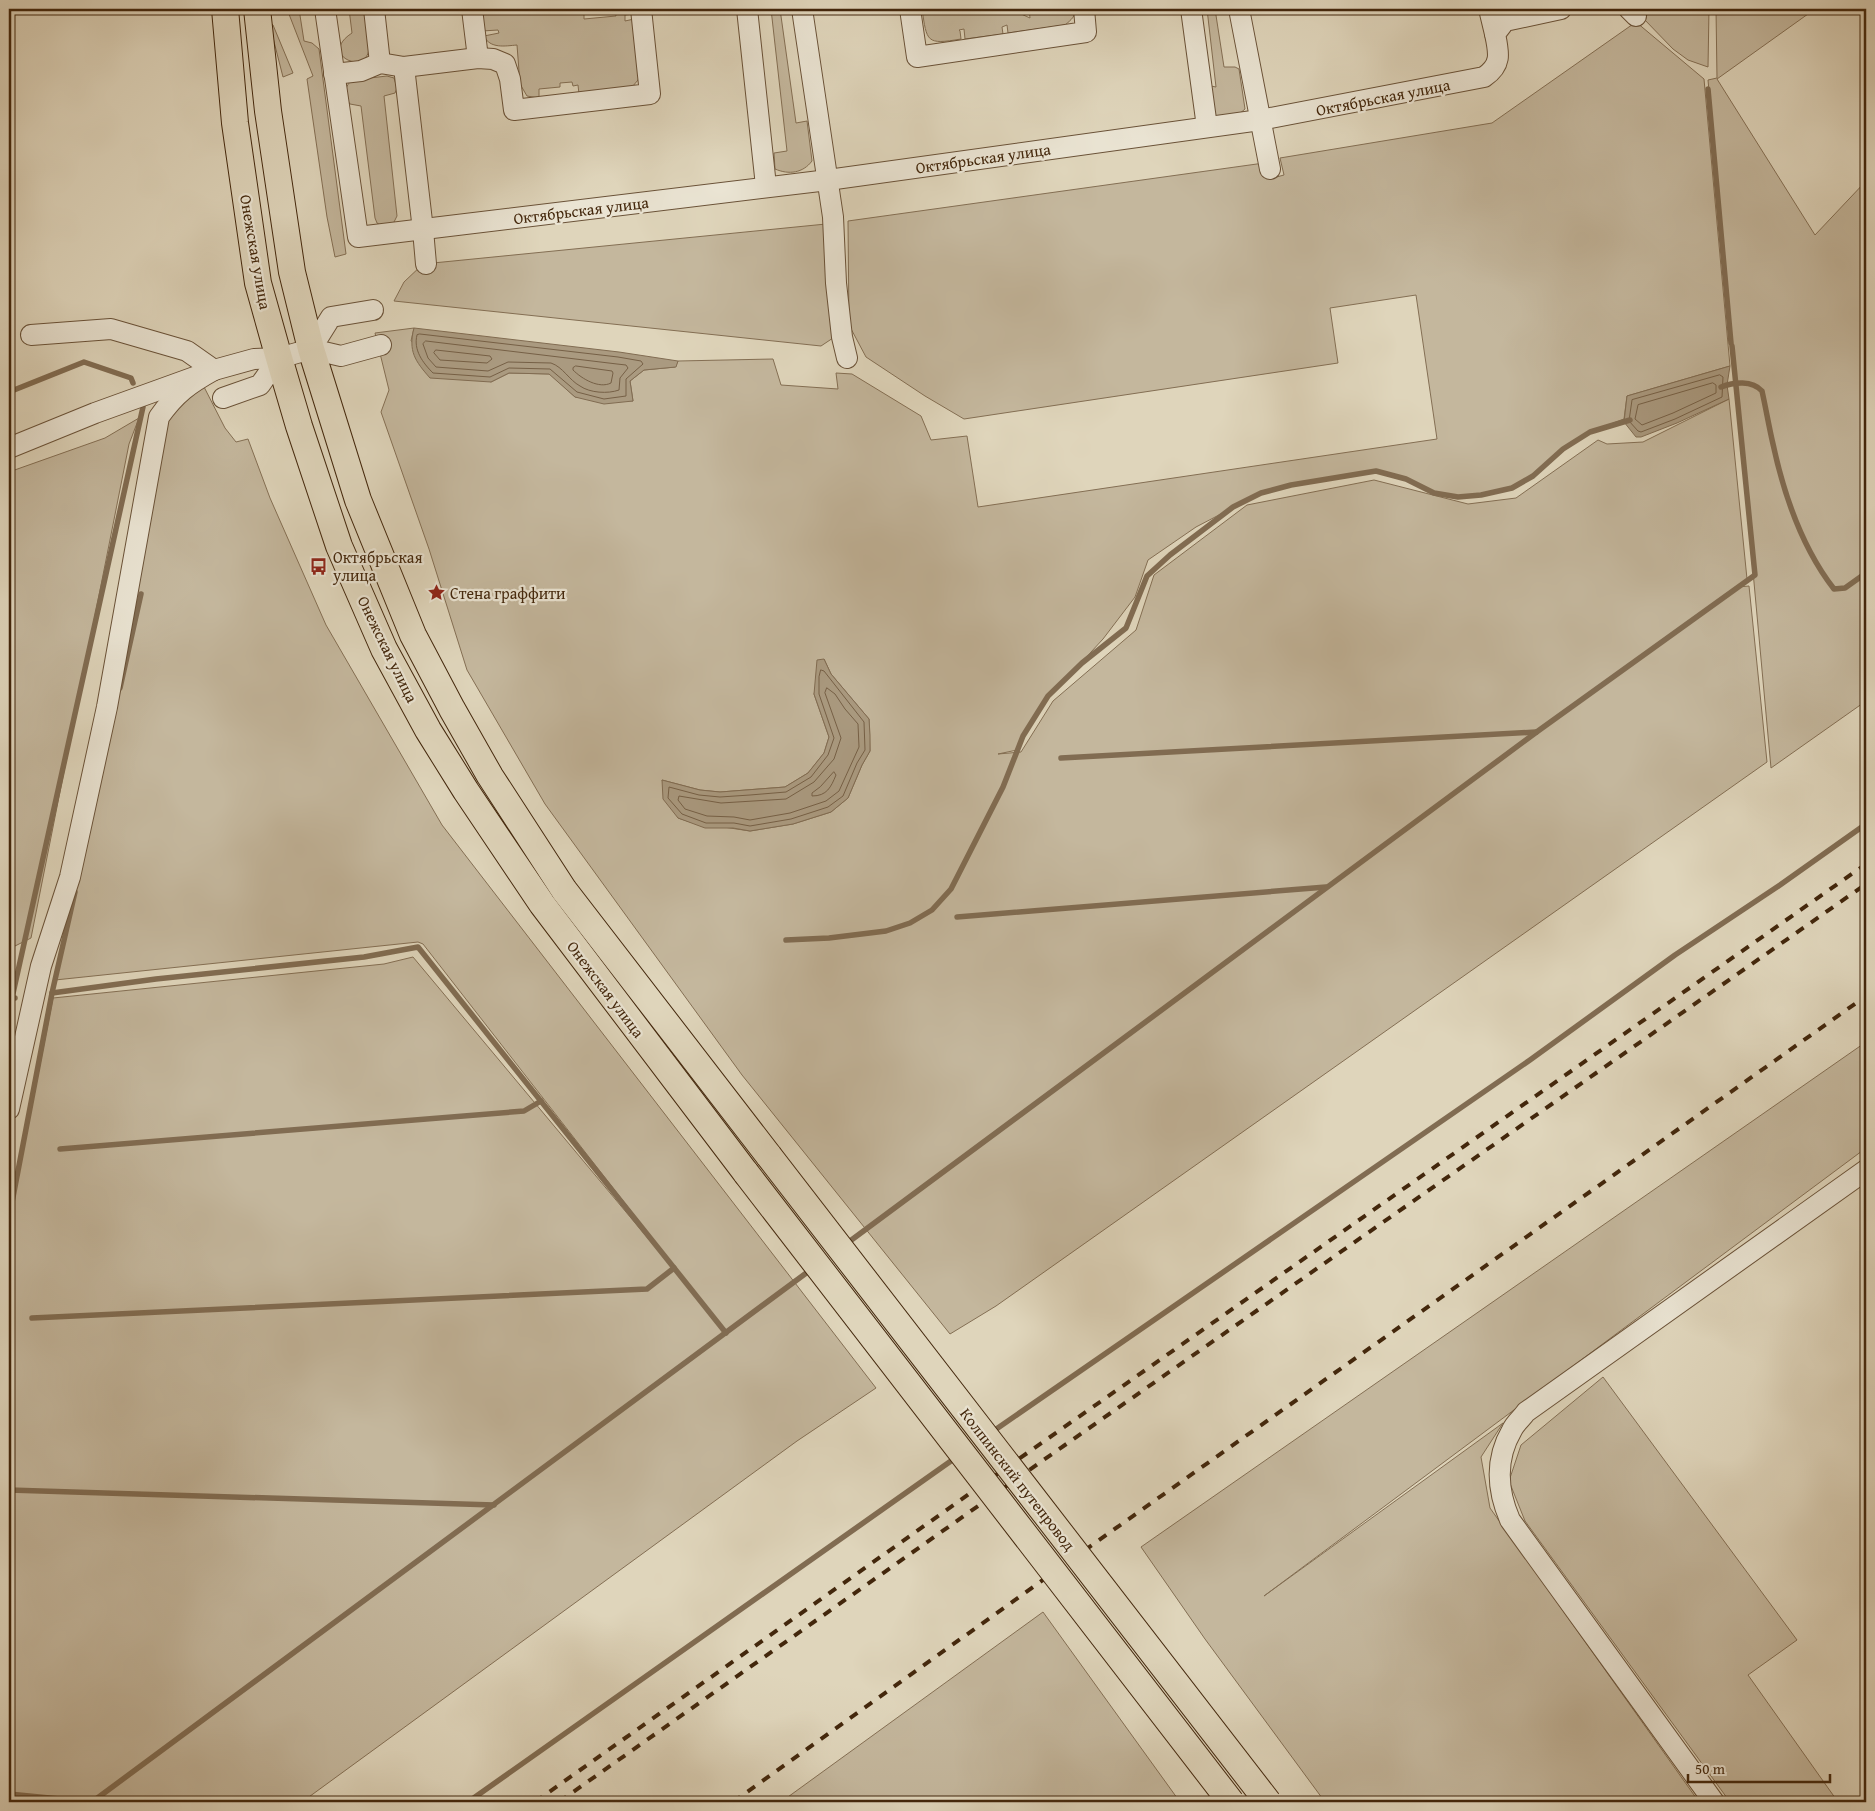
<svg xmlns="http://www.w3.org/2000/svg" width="1875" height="1811" font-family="'Gentium Book Plus',serif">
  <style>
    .green { fill: #c4b79d; stroke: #846f54; fill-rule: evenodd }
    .water { fill: #aa9a80; stroke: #816c52 }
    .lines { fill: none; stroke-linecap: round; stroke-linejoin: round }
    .shore { stroke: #766046; stroke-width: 1 }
    .stream { stroke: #816c52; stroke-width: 5.5 }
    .minor-casing { stroke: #6a5238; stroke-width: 22 }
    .major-casing { stroke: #43270c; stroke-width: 28 }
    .minor { stroke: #eae4d3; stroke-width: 20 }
    .major { stroke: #dfd5bb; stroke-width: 26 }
    .rail { stroke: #43270c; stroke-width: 4; stroke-dasharray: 9 9; stroke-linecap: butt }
    .major-bridge-casing { stroke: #43270c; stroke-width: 28; stroke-linecap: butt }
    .major-bridge { stroke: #dfd5bb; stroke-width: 26 }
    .labels { text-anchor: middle; stroke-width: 4.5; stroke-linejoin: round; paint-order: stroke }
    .street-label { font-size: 16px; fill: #43270c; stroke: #eae4d3 }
    .poi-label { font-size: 16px; fill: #43270c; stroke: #eae4d3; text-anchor: start }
  </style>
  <rect width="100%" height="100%" fill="#dfd5bb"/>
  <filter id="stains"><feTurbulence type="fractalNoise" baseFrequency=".004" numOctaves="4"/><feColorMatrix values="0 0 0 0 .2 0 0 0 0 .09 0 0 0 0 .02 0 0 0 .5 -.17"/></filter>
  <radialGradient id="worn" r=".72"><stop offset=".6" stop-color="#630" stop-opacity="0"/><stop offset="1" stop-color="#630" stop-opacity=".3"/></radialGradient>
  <!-- green -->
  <g class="green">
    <polygon points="287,9 299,9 304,41 312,43 319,49 346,254 335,257 327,217 307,79 313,76"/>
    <path d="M349,9H365C366,21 370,36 369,49C366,76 318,55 352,33Z"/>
    <path d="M480,9H584V19L616,16L615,9H633L634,14L625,15V21L634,19L640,74L638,80L632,87L579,94L578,85L573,86L572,82L560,83V87L539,89V98L527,96L520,84L517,45C505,46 490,49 484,36L499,33L498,30L482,31Z"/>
    <path d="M771,9H780L796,123L807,121L812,161C803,173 789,175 775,169L774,153L787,151Z"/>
    <path d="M922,9H1020L1019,13L1030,18L1029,9H1075C1076,16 1071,20 1065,25L1008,33L1007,25L1002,27L1003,34L965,39L964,29L959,30L960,31L961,39C926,45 927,42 922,9Z"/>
    <polygon points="1207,9 1215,9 1224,67 1235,67 1239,69 1245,109 1238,115 1217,117 1214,113 1211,86 1216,87"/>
    <polygon points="1655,9 1709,9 1708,67 1688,60 1673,49 1643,18"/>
    <polygon points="1716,9 1815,9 1717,79 1815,235 1866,181 1866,701 1771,768 1708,80 1717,78"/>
    <polygon points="269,22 273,25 293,73 283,77"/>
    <path d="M1636,22L1704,79L1730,366L1627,396L1624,419L1590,432L1563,449L1533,476L1512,488L1481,495L1458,497L1434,493L1406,479L1376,471L1291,485L1261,493L1196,527L1148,560L1135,597L1103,639L1044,703L1023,736L1017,750L998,754L1021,752L1053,701L1136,630L1154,575L1247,505L1374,480L1468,504L1516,498L1598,440L1607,444L1643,442L1729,399L1747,579L1738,587L1749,586L1767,762L996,1306L950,1334L742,1075L545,804L467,670L429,549L381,412L389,390L375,333L414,328L411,341L491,382L509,373L550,374L575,397L633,401L630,381L644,370L675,367L678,361L773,359L781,385L838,389L836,373L852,374L921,416L931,440L967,436L978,507L1437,439L1416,295L1330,308L1338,363L964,419L925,396L866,357L849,325L848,221L1264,163L1269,179L1284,175L1280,158L1492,123ZM824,659L831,674L869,719L870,751L862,765L848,798L831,812L793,824L750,831L690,822L678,818L662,780L700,790L720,792L785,787L808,773L824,753L829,737L814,694Z"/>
    <path d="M387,76L394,78L397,88L395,93L384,96L397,216L393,224L382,226L377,223L375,218L361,106L350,104C344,96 344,85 353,80Z"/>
    <polygon points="826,224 836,336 821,346 394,301 404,282 423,264"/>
    <polygon points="202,383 225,428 236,442 248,439 270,498 326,625 442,825 876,1388 797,1441 302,1802 9,1802 9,1224 53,998 384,964 413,957 712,1315 423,944 418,942 55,980 113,702 166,411"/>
    <polygon points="139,418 129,444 31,938 9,949 9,472 105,438"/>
    <polygon points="1866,1042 1866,1148 1264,1596 1503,1423 1481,1457 1490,1508 1699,1802 1325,1802 1205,1639 1141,1547"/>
    <polygon points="1603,1377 1797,1640 1748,1675 1838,1802 1730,1802 1525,1521 1509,1481 1521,1445"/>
    <polygon points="1043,1612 1180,1802 781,1802"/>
  </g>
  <!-- water -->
  <g class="water">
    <path d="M414,328L619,352L678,361L676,367L644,370L630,381L633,401L604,404L575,397L549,374L509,373L491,382L430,378C415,361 408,351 414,328Z"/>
    <polygon points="1730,366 1727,385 1729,399 1677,423 1641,437 1636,437 1624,422 1627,396"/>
    <polygon points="824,659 831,674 869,719 870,735 870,751 862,765 848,798 831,812 793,824 750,831 733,828 705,828 678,818 663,799 662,780 700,790 720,792 785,787 808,773 824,753 829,737 814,694 817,660"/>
  </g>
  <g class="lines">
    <!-- shore -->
    <g class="shore">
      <path d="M420,334L618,357L641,361L643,364L626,379V396L604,399L577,392L550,369L509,368L490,377L433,373C423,363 413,350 417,335Z"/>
      <path d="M426,341L617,364L626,365L628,368L620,378L619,390C608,394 590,393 580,386C569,380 563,367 551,363L508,362L488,371L436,367L428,358L423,344Z"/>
      <polygon points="436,350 490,356 492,359 487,363 440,360 434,353"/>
      <path d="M576,366L612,371L613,373L611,383C599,389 582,379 573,370V368Z"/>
      <polygon points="1720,375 1723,377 1722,397 1675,419 1641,432 1638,431 1629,421 1632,400"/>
      <polygon points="1713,383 1716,385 1716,393 1673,413 1642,425 1635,419 1638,405"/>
      <polygon points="821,670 824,671 864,722 865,750 857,763 843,796 828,807 791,819 750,826 734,823 706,823 682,814 668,798 669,787 699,795 720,797 750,795 786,792 811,777 828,755 834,738 819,694 819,677"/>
      <polygon points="827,688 835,694 845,709 858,724 859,747 839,791 826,801 790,813 750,820 734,817 707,816 685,809 678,800 679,796 721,803 786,799 814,782 834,759 841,738 825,693"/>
      <path d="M834,772L836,775C831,787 827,796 812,796V793L820,787Z"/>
    </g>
    <!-- stream -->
    <g class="stream">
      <polyline points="1708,89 1731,343"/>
      <path d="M1721,387C1734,382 1752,380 1762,391C1766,409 1769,427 1773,444C1784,495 1802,548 1834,589L1845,588L1866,573"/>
      <polyline points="9,392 84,362 131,378 133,383"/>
      <polyline points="120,688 141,594"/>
      <polyline points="1061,758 1536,732"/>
      <polyline points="957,917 1326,887"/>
      <polyline points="786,940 829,938 886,931 910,923 932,910 951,889 1003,787 1023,736 1048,696 1082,663 1126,628 1147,576 1170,555 1233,507 1261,493 1291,485 1376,471 1406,479 1434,493 1458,497 1481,495 1512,488 1533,476 1563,449 1590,432 1630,420"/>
      <polyline points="52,993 156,979 364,957 418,947 726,1333"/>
      <polyline points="12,998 143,407"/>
      <polyline points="9,1016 12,998 15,998"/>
      <polyline points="60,1149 524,1111 541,1101"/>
      <polyline points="9,1218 52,993 75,892"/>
      <polyline points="846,1244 1538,731 1755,575 1732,346"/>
      <polyline points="32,1318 647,1289 674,1268"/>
      <polyline points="992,1432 1530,1060 1675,955 1780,885 1866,824"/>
      <polyline points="9,1490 494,1505"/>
      <polyline points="9,1794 90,1802"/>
      <polyline points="92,1802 813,1268"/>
      <polyline points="468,1802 958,1456"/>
    </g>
    <defs>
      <g id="minor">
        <path d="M325,9L358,237L828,180L1260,120L1484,77C1502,65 1499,53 1495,34L1505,21L1561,9"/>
        <polyline points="374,9 380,63"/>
        <polyline points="472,9 478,58"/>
        <polyline points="747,9 766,186"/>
        <polyline points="802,9 833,217 836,283 842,337 847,358"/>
        <polyline points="910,9 917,57 1086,32 1084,9"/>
        <polyline points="1191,9 1207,127"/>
        <polyline points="1239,9 1270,169"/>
        <polyline points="1489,9 1495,34"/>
        <polyline points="1629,9 1636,16"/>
        <polyline points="404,67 423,230 426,264"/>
        <polyline points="334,74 361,71 380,63 404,67 478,58 493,59 505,64 510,79 514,110 650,94 641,9"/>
        <polyline points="31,335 111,329 187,351 214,370"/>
        <polyline points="311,349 331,317 373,310"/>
        <polyline points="223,398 260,385 279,358"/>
        <polyline points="9,448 95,413 214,370 254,359 279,358 311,349 341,356 381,345"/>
        <path d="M9,1109L41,966L70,877L107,707L159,417C176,393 189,384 214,370"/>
        <path d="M1714,1802L1510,1520C1497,1490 1495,1459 1512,1430C1515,1423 1522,1418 1526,1412L1866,1170"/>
      </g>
      <g id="major">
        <polyline points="225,9 235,123 258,283 279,358 299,426 339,546 384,649 428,730 466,791 542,904 746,1173"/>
        <polyline points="257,9 268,111 292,272 311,349 358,500 413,635 452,709 490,776 564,890 769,1156"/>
      </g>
    </defs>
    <!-- minor casing -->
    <use href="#minor" class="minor-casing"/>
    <!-- major casing -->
    <use href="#major" class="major-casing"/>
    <!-- minor -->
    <use href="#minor" class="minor"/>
    <!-- major -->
    <use href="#major" class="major"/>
    <!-- rail -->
    <g class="rail">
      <polyline points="535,1802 986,1482 1866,864"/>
      <polyline points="559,1802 995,1494 1866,884"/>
      <polyline points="733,1802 1047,1577 1866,996"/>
    </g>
    <defs>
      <g id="major-bridge">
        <polyline points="769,1156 1268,1802"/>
        <polyline points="746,1173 1231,1802"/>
      </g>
    </defs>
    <!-- major-bridge casing -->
    <use href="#major-bridge" class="major-bridge-casing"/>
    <!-- major-bridge -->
    <use href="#major-bridge" class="major-bridge"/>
  </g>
  <!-- icons -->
  <defs>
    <symbol id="bus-bare" viewBox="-9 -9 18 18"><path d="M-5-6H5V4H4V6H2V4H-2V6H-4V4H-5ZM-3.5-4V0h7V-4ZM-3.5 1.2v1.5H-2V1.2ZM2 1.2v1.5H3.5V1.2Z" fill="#8f2418" stroke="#eae4d3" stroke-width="2.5" paint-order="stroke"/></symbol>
    <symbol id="sight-bare" viewBox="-9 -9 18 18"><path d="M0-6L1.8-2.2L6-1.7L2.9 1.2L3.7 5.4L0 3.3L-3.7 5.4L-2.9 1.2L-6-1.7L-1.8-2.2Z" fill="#8f2418" stroke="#eae4d3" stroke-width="2.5" paint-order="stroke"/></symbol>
  </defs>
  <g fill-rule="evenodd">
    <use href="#bus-bare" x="306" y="554" width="25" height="25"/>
    <use href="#sight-bare" x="424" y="580" width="25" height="25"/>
  </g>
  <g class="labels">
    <!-- street labels -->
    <g class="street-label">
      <text transform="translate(1383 97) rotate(-11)" y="6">Октябрьская улица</text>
      <text transform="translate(983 158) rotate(-8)" y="6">Октябрьская улица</text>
      <text transform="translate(581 210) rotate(-7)" y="6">Октябрьская улица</text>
      <text transform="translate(256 252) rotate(80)" y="6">Онежская улица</text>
      <text transform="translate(388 649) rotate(64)" y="6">Онежская улица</text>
      <text transform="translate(606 989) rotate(53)" y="6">Онежская улица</text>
      <text transform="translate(1018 1479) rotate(52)" y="6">Колпинский путепровод</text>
    </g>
    <!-- poi labels -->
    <g class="poi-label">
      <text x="333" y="563">Октябрьская<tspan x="333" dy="18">улица</tspan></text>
      <text x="450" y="599">Стена граффити</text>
    </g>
  </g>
  <!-- margin -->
  <rect width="1875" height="1811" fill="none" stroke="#dfd5bb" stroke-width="30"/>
  <rect x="10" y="10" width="1855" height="1791" fill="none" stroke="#43270c" stroke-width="2.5"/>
  <rect x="15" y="15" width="1845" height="1781" fill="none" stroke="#43270c"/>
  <!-- scale -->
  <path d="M1688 1774v8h142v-8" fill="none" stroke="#43270c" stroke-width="2.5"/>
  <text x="1695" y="1774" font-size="15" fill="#43270c" stroke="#eae4d3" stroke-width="4" paint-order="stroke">50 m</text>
  <rect width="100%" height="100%" filter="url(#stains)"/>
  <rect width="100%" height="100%" fill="url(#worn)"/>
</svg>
